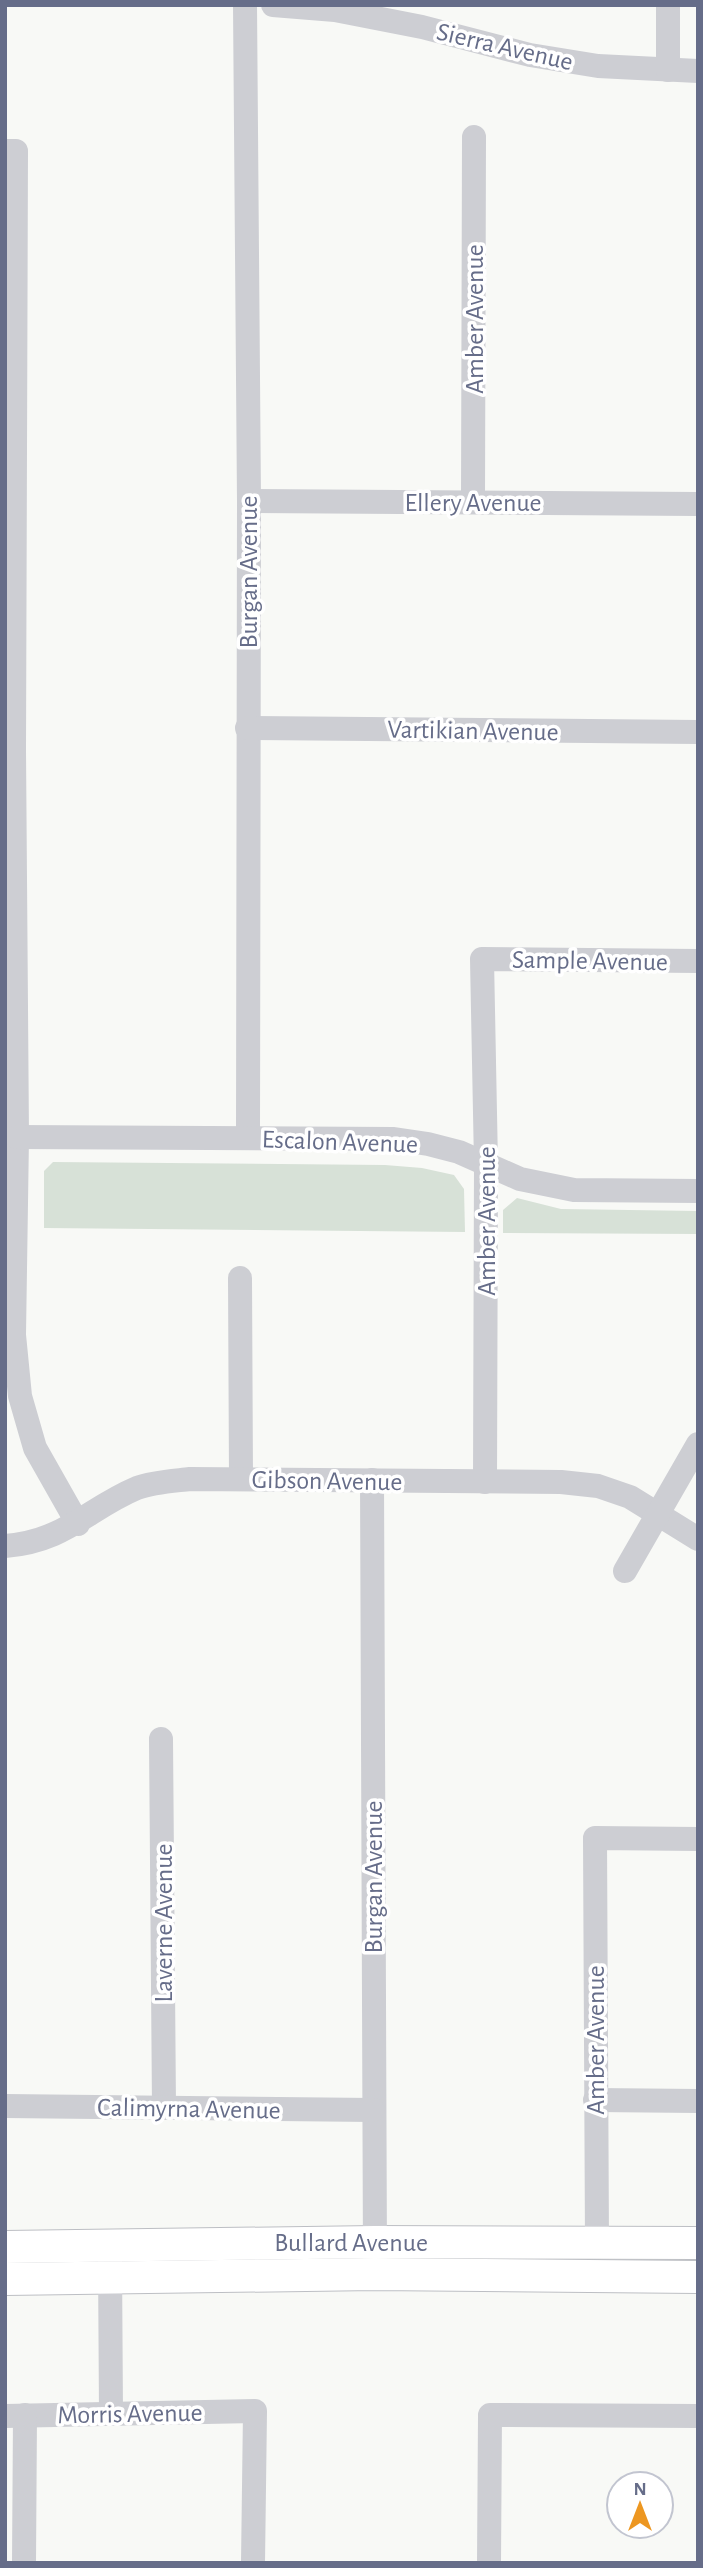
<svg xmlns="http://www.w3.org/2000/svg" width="703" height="2568" font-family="'Alegreya Sans',sans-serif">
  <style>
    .green { fill: #d7e1d7 }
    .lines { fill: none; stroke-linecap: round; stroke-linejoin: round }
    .major-casing { stroke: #bdbfc4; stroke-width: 34 }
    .minor { stroke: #cdced3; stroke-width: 24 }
    .major { stroke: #fff; stroke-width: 32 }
    .labels { text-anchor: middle; stroke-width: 7; stroke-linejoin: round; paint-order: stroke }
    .street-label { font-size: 26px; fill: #666d89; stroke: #fff }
  </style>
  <rect width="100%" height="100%" fill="#f8f9f6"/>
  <!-- green -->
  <g class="green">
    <polygon points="53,1162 385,1165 422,1168 454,1175 464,1189 465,1232 44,1228 44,1171"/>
    <polygon points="517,1198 561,1209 698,1211 698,1234 503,1233 503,1210"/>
  </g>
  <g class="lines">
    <defs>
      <g id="major">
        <polyline points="5,2247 375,2242 698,2243"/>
        <polyline points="5,2279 375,2274 698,2277"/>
      </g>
    </defs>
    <!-- major casing -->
    <use href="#major" class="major-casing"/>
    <!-- minor -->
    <g class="minor">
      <polyline points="245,5 249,501 248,1138"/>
      <polyline points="273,5 335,10 422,27 530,55 598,66 698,71"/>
      <polyline points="668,5 668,70"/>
      <polyline points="5,151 16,151 14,750 17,1137 14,1335 20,1396 35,1448 78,1524"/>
      <polyline points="249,501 698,504"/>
      <polyline points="473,501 474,137"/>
      <polyline points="247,728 698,732"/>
      <polyline points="17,1137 394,1139 428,1144 459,1152 520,1179 574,1190 698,1191"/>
      <polyline points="240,1278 241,1479"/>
      <polyline points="372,1480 375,2260"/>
      <polyline points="485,1482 486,1164 482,959 698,961"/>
      <path d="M5,1546C66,1541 87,1509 137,1488C153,1482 173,1481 190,1479L561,1482L598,1486L630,1497L698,1539"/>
      <polyline points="625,1571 698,1444"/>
      <polyline points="161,1739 164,2108"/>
      <polyline points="595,2100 698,2101"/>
      <polyline points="5,2106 373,2110"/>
      <polyline points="597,2242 595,1838 698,1839"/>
      <polyline points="110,2260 111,2414"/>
      <polyline points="5,2416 255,2411 253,2563"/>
      <polyline points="24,2563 25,2415"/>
      <polyline points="489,2563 490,2415 698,2416"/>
    </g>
    <!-- major -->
    <use href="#major" class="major"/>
  </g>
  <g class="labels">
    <!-- street labels -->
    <g class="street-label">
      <text transform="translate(505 46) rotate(13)" y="9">Sierra Avenue</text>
      <text transform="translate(474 319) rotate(-90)" y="9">Amber Avenue</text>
      <text x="473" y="511">Ellery Avenue</text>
      <text transform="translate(248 572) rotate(-90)" y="9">Burgan Avenue</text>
      <text transform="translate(473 730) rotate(1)" y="9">Vartikian Avenue</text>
      <text transform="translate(590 960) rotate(1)" y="9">Sample Avenue</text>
      <text transform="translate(340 1141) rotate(2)" y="9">Escalon Avenue</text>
      <text transform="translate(486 1221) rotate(-90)" y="9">Amber Avenue</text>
      <text transform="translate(327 1480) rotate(1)" y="9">Gibson Avenue</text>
      <text transform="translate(373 1877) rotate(-90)" y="9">Burgan Avenue</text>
      <text transform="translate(163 1923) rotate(-90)" y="9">Laverne Avenue</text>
      <text transform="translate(595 2040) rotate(-90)" y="9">Amber Avenue</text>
      <text transform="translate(189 2108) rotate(1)" y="9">Calimyrna Avenue</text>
      <text x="351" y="2251">Bullard Avenue</text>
      <text transform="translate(130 2413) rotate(-1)" y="9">Morris Avenue</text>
    </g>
  </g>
  <!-- border -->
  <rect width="703" height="2568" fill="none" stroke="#666d89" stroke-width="14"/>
  <!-- north arrow -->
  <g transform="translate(640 2505)"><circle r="33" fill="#ffffff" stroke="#c2c5d0" stroke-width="2"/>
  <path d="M0-5L12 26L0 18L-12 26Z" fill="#ed9721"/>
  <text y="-10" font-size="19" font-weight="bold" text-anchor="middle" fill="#666d89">N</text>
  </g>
</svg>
